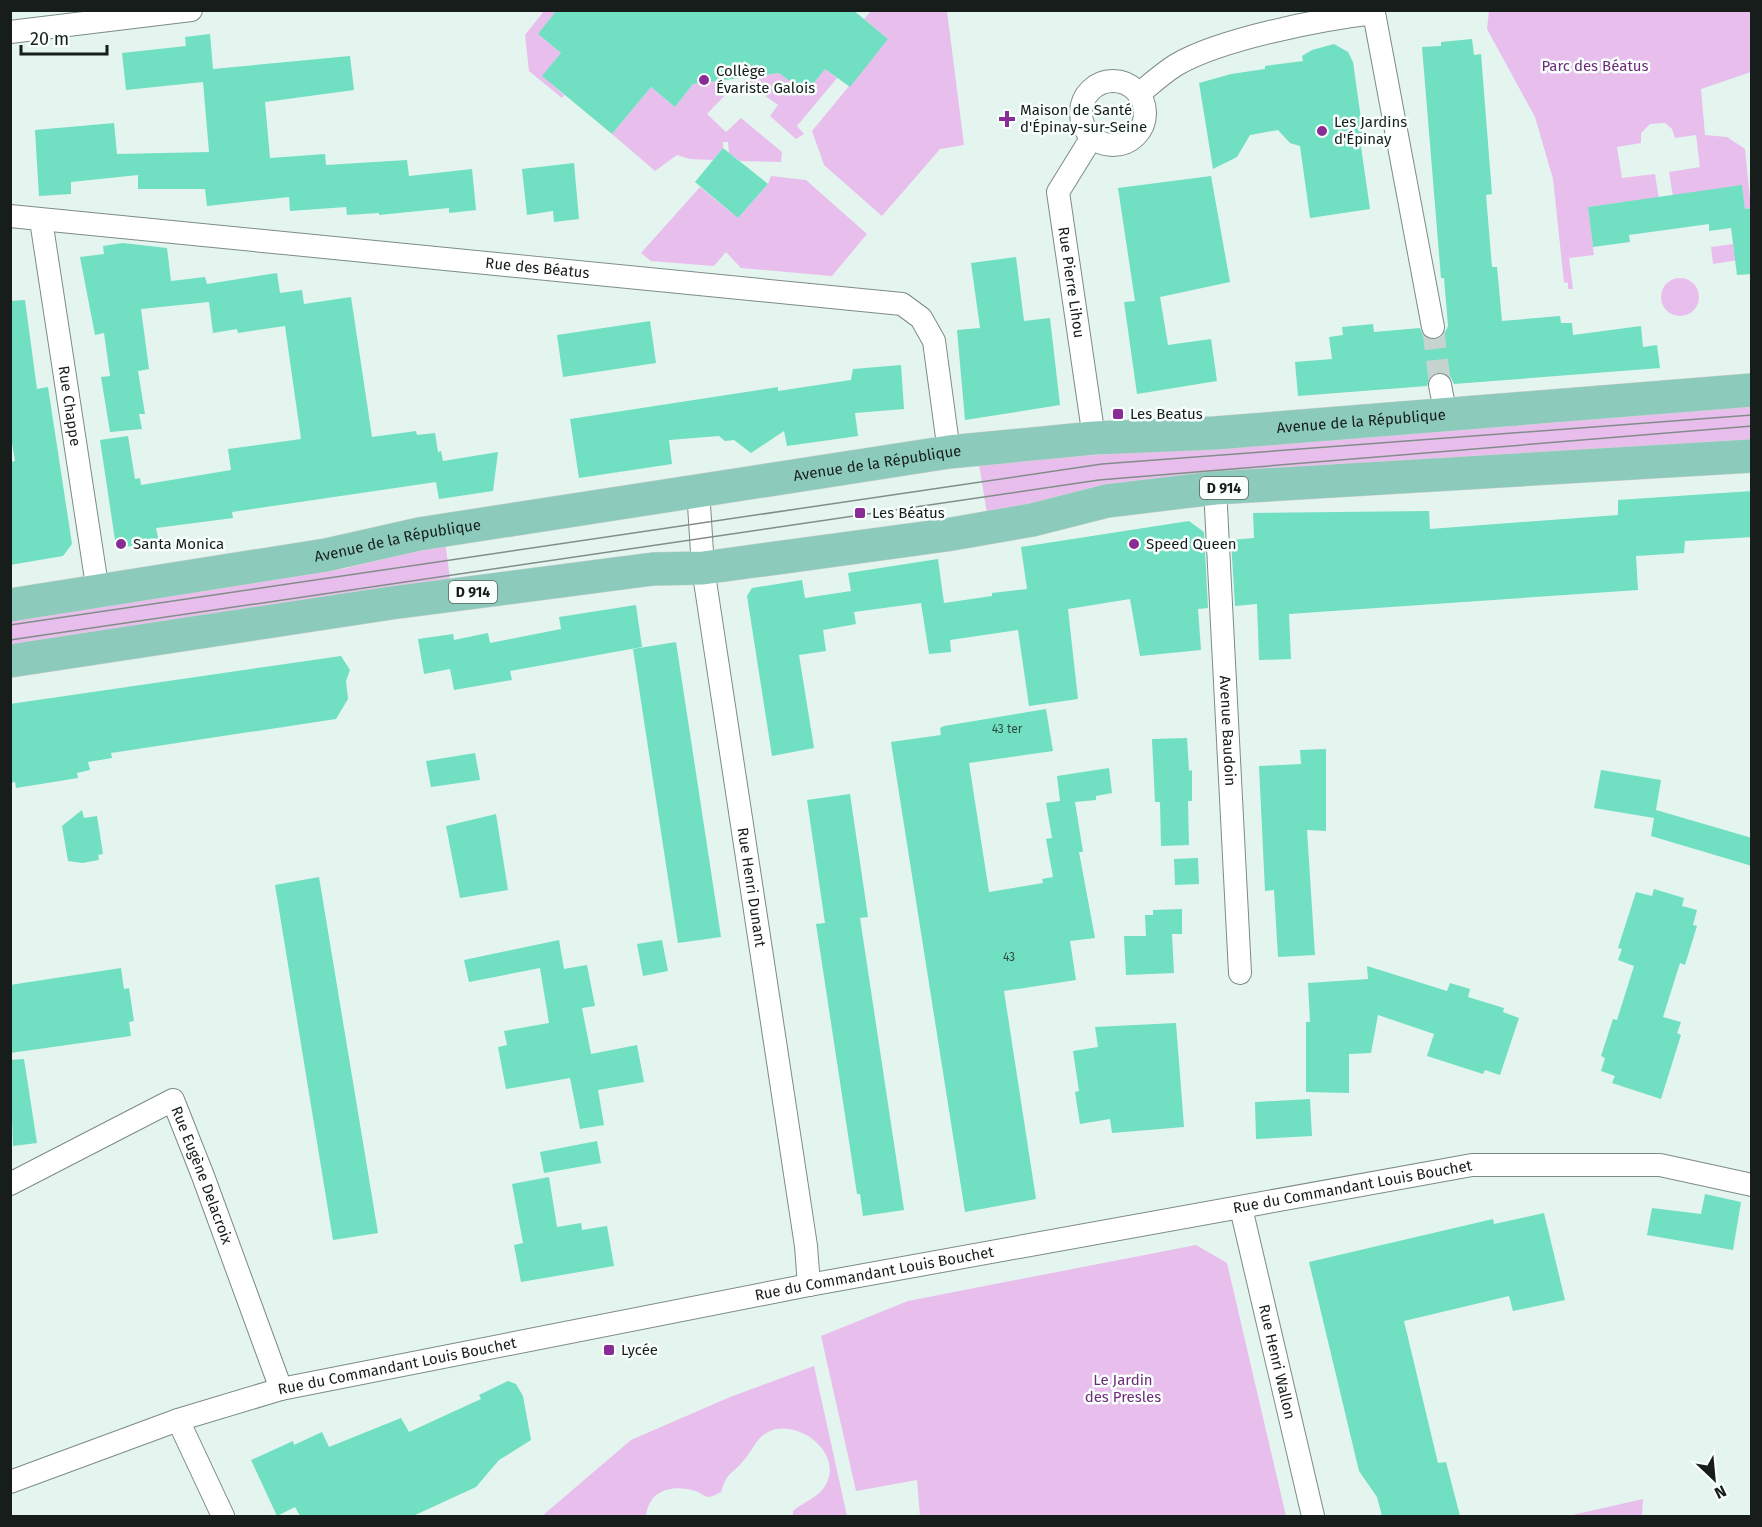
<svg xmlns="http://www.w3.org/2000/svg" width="1762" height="1527" font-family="'Fira Sans',sans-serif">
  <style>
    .green { fill: #e8bfec }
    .building { fill: #71dfc2 }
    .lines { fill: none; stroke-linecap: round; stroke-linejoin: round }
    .minor-tunnel { stroke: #c5d4cf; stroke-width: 22; stroke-dasharray: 22 11; stroke-linecap: butt }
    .minor-casing { stroke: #7c8b86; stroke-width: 24 }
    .primary-casing { stroke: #d1d2d1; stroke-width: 34 }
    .minor { stroke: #fff; stroke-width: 22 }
    .primary { stroke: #8ccabb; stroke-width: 33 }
    .tram { stroke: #828d89; stroke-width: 1.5 }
    .poi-dot { fill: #8a2c96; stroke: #f8fffd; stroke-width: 2 }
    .labels { text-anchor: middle; stroke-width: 5; stroke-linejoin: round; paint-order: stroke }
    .number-label { font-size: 12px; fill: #2e4e45 }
    .shield { fill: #f8fffd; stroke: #5a615f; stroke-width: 1.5 }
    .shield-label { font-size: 14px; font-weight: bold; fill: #171d1b }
    .park-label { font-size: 15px; fill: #702b78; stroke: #f8fffd }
    .poi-label { font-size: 15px; fill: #171d1b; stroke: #f8fffd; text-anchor: start }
    .street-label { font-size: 15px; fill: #171d1b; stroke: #f8fffd }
  </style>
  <rect width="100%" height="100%" fill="#e4f4ef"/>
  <!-- green -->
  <g class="green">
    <polygon points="544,11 557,11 538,34 561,53 543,76 564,95 562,98 529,71 525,35"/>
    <polygon points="871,11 947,11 964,145 940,149 882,216 824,165 812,131 888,39 864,19"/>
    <polygon points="1489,11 1751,11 1751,72 1701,89 1705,135 1727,137 1745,149 1751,208 1745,209 1742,186 1674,203 1669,172 1700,167 1696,135 1675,138 1672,129 1665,123 1650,124 1641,133 1641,143 1617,147 1622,178 1655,174 1660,205 1624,202 1588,207 1594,255 1569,258 1573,289 1568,289 1568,283 1564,282 1553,179 1535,117 1487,29"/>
    <polygon points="825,69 837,78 797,126 804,134 796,139 770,116 778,105 751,86 749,77 779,73 806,92"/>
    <polygon points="725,80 728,92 707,114 726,132 741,118 782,152 781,162 740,161 729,153 728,142 723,142 723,148 713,160 690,159 677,155 655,171 612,134 651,87 675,107 693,84"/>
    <polygon points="771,176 806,180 867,234 832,276 741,268 726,252 714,266 651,261 641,253 700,187 738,218 768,184"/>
    <polygon points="1733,244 1734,254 1751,253 1751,258 1713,264 1711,247"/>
    <circle cx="1680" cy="297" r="19"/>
    <polygon points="1751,405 1751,442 987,514 979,464"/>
    <polygon points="445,541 450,579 11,645 11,619 347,568"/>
    <polygon points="1196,1245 1227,1263 1286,1516 920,1516 917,1480 856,1491 821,1336 908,1301"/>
    <path d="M814,1366L847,1516H793V1511C803,1502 818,1498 825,1486C845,1454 798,1417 768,1432C756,1438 753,1450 744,1460C732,1475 728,1470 721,1492C717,1494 712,1497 708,1497C703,1496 700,1492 695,1491C672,1484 649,1490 646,1516H542L631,1440L730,1397Z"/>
    <polygon points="1643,1499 1642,1516 1568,1516"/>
  </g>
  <!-- building -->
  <g class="building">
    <polygon points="557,10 853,10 888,39 850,87 825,69 806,93 779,73 693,84 675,107 651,87 612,134 542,76 561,53 538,34"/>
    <polygon points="210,34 213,69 350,56 354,90 265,102 270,158 325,154 326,165 407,160 409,176 472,169 476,210 449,213 449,208 379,215 379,213 347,215 346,207 290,211 289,197 207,206 205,189 138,189 138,175 71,182 71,194 39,196 35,130 114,123 117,154 209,152 203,82 126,90 122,53 186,46 185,37"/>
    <polygon points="1472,39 1474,55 1481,54 1492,194 1486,195 1492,267 1497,267 1502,321 1560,316 1561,323 1572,323 1573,335 1641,326 1643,347 1657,345 1660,368 1454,384 1450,376 1438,372 1431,375 1427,386 1298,396 1295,362 1332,359 1329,337 1343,335 1342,327 1373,324 1374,332 1420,328 1423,336 1435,340 1445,332 1448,326 1444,278 1441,278 1422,47 1441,46 1441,42"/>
    <polygon points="1334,44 1348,52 1353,62 1363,133 1359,133 1370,209 1310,218 1300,146 1290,143 1278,130 1250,135 1237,157 1213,169 1199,83 1231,74 1265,69 1265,66 1303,61 1302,56 1312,50"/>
    <polygon points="723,148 768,184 738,218 695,182"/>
    <polygon points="574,163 579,219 554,222 553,211 527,215 522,169"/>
    <polygon points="1211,176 1230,282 1160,297 1168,345 1211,339 1217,381 1137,394 1124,302 1135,301 1118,188"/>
    <polygon points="1742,185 1745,209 1752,208 1752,274 1737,275 1731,228 1709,231 1709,224 1629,235 1630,242 1593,247 1588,207"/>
    <polygon points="123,243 167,248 171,281 205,277 207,284 277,273 280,293 302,290 304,304 351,297 372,437 416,431 417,435 435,433 438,452 441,451 443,461 498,452 493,491 439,499 436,482 232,512 233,518 156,528 159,542 125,547 121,544 115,540 100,440 128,436 135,479 140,478 141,485 231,470 228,449 301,439 285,326 238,333 237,329 213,333 209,302 141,309 149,369 138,371 145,414 139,414 142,429 110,432 101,377 110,376 104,333 95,335 80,257 104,254 103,246"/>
    <polygon points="1016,257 1024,321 1050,318 1060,405 965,420 957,330 980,328 971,263"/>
    <polygon points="25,300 37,389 48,387 72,544 63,556 10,565 10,462 15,461 10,431 10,301"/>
    <polygon points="650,321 656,363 563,377 557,335"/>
    <polygon points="901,365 904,409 855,413 858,436 787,446 784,431 751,453 734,440 725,441 719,436 669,440 672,464 579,478 570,419 778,387 778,391 851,380 853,369"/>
    <polygon points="1752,491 1752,537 1685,541 1684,553 1636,556 1638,590 1289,614 1291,659 1259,660 1257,604 1235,606 1231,540 1254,538 1253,513 1429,511 1430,529 1618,515 1618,500"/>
    <polygon points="1189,521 1204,532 1208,608 1198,609 1201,650 1140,656 1130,599 1068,609 1078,699 1029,706 1018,630 950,640 951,652 929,654 921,603 854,612 856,624 823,630 826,651 799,655 814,748 772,756 747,596 752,588 802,580 805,598 851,591 848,573 938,559 944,603 992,596 992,593 1027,589 1021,547"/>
    <polygon points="636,605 642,647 510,671 512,680 454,690 450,669 424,674 418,639 453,634 454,640 488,633 490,643 561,629 559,617"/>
    <polygon points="676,642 721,937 678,943 633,649"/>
    <polygon points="341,656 350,670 346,681 348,699 336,719 111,753 112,758 88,762 90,770 77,773 78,778 16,788 15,782 10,783 10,704"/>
    <polygon points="1046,709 1053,751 969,763 989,892 1043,883 1042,879 1053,877 1046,839 1052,838 1046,803 1060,801 1057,776 1109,768 1112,793 1096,796 1096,800 1075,802 1083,852 1079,852 1095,938 1070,941 1076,980 1004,991 1036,1199 965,1212 891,742 941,735 940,728 944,726"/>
    <polygon points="1187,738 1189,771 1192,770 1192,801 1188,801 1189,845 1161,846 1160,802 1155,802 1152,739"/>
    <polygon points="1326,749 1326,831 1307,830 1315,955 1278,957 1274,890 1265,891 1259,766 1301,764 1300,750"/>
    <polygon points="475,753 480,780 431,787 426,761"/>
    <polygon points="1601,770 1661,780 1656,810 1752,838 1752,866 1651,836 1654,818 1594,808"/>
    <polygon points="850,794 868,917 860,918 904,1210 863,1216 860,1194 857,1194 816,924 825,923 807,800"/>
    <polygon points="82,810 84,818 97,816 103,854 98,855 99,860 82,863 68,861 62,826"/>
    <polygon points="496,814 508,890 460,898 446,826"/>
    <polygon points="1198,858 1199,884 1175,885 1174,859"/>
    <polygon points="319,877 378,1233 333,1240 275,885"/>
    <polygon points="1654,889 1684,898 1682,906 1697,910 1693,925 1697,926 1685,965 1680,963 1663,1017 1681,1022 1677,1033 1681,1035 1661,1099 1612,1083 1615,1076 1601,1071 1605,1058 1601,1056 1613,1019 1617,1020 1634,966 1618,960 1622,949 1618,948 1636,892 1652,896"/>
    <polygon points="1182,909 1182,934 1172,934 1174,973 1126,975 1124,936 1146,936 1145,915 1153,915 1153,910"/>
    <polygon points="559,940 564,969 587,965 595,1006 582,1008 591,1054 637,1045 644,1082 598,1090 604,1125 580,1129 570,1078 506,1089 498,1047 507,1045 504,1031 549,1023 540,968 469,982 464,960"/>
    <polygon points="662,940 668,971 643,976 637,944"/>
    <polygon points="1367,966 1447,991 1450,983 1470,989 1468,997 1504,1008 1503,1012 1519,1018 1500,1075 1485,1070 1483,1074 1427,1056 1434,1034 1378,1015 1371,1053 1349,1054 1349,1093 1306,1092 1306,1022 1310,1022 1308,983 1368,979"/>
    <polygon points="121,968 124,989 129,988 134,1021 129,1022 131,1036 10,1053 10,985"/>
    <polygon points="1176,1023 1184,1127 1112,1133 1110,1119 1080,1124 1075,1092 1079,1091 1073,1051 1098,1047 1095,1027"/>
    <polygon points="24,1059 37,1143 13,1146 10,1060"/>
    <polygon points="1310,1099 1312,1136 1256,1139 1255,1102"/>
    <polygon points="597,1141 601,1163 544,1173 540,1152"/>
    <polygon points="549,1177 557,1227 581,1223 582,1230 607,1226 614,1266 521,1282 514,1245 523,1243 512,1184"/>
    <polygon points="1705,1194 1741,1202 1733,1250 1647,1235 1652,1208 1701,1214"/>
    <polygon points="1544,1213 1565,1300 1513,1311 1509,1296 1404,1321 1438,1463 1446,1462 1460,1516 1382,1516 1377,1497 1359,1471 1309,1262 1493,1219 1494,1224"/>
    <polygon points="508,1381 516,1384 523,1396 531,1440 499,1460 476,1487 413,1516 300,1516 295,1507 277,1516 251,1460 293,1441 294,1445 322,1432 329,1447 401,1418 409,1432 481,1399 479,1395"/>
  </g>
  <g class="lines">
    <!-- minor-tunnel -->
    <polyline class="minor-tunnel" points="1433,327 1440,385"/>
    <defs>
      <g id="minor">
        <polyline points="10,32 191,10"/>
        <circle cx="1113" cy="113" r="32"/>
        <path d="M1139,94C1151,84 1163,73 1176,65C1220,39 1322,19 1374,13L1433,327"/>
        <path id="s1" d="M1092,137L1058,192L1094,438"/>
        <path id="s2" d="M10,216L902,304L921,318L934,341L949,452"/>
        <path id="s3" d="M41,220L98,592"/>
        <polyline points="1440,385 1446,416"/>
        <path id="s4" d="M1215,488L1240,973"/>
        <path id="s5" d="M698,489L703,568L806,1246L809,1285"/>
        <path id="s6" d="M10,1184L173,1100L203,1176L281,1389"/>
        <path id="s7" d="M1241,1208L1313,1516"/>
        <polyline points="178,1420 223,1516"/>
        <path id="s8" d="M10,1482L178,1420L281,1389L809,1285L1472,1165H1660L1752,1185"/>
      </g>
      <g id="primary">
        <path id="s9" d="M10,605L326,555L419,534L949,452L1094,438L1215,433L1752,390"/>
        <polyline points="10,661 391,603 653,569 703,568 946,535 1032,520 1107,501 1215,488 1752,456"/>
      </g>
    </defs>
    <!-- minor casing -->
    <use href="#minor" class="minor-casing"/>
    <!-- primary casing -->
    <use href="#primary" class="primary-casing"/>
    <!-- minor -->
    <use href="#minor" class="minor"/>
    <!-- primary -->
    <use href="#primary" class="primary"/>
    <!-- tram -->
    <g class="tram">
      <polyline points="10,625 1102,464 1752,415"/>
      <polyline points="10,640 1099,480 1752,426"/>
    </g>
  </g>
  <!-- markers -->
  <g class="poi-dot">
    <circle cx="704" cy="80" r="6"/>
    <path d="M1004 110h6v6h6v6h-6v6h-6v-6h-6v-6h6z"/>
    <circle cx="1322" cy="131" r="6"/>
    <rect x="1112" y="408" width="12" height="12" rx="3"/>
    <rect x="854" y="507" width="12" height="12" rx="3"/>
    <circle cx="121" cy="544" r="6"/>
    <circle cx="1134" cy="544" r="6"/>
    <rect x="603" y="1344" width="12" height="12" rx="3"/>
  </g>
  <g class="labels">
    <!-- number labels -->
    <g class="number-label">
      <text x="1007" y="733">43 ter</text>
      <text x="1009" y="961">43</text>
    </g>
    <!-- shield labels -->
    <g class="shield">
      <rect x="1200" y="477" width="48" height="22" rx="4.5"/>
      <rect x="449" y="581" width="48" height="22" rx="4.5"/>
    </g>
    <g class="shield-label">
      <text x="1224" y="493">D 914</text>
      <text x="473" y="597">D 914</text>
    </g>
    <!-- park labels -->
    <g class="park-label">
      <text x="1595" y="71">Parc des Béatus</text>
      <text x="1123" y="1385">Le Jardin<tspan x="1123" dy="17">des Presles</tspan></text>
    </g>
    <!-- poi labels -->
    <g class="poi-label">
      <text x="716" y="76">Collège<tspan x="716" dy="17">Évariste Galois</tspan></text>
      <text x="1020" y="115">Maison de Santé<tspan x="1020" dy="17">d'Épinay-sur-Seine</tspan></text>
      <text x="1334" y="127">Les Jardins<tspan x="1334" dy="17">d'Épinay</tspan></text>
      <text x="1130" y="419">Les Beatus</text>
      <text x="872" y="518">Les Béatus</text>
      <text x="133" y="549">Santa Monica</text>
      <text x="1146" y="549">Speed Queen</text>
      <text x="621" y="1355">Lycée</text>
    </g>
    <!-- street labels -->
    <g class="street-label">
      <text dy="5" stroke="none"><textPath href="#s2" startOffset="530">Rue des Béatus</textPath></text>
      <text dy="5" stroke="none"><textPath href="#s1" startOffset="156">Rue Pierre Lihou</textPath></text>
      <text dy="5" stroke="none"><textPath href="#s3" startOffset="188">Rue Chappe</textPath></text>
      <text dy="5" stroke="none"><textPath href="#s9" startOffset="1365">Avenue de la République</textPath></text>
      <text dy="5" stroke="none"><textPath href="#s9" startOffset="879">Avenue de la République</textPath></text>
      <text dy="5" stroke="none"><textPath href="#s9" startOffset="393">Avenue de la République</textPath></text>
      <text dy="5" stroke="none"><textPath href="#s4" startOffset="243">Avenue Baudoin</textPath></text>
      <text dy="5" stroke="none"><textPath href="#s5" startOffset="402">Rue Henri Dunant</textPath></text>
      <text dy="5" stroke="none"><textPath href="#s6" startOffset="264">Rue Eugène Delacroix</textPath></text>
      <text dy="5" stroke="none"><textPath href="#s8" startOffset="1377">Rue du Commandant Louis Bouchet</textPath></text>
      <text dy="5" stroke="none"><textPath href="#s8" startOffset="891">Rue du Commandant Louis Bouchet</textPath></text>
      <text dy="5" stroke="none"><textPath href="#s7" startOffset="158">Rue Henri Wallon</textPath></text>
      <text dy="5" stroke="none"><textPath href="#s8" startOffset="405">Rue du Commandant Louis Bouchet</textPath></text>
    </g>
  </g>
  <!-- border -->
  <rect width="1762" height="1527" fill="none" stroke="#171d1b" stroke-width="24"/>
  <!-- north arrow -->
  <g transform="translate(1714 1479) rotate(154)" stroke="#f8fffd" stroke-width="4.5" paint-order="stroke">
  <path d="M0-4.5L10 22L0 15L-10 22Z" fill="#171d1b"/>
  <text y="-9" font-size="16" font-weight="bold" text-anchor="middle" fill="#171d1b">N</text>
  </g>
  <!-- scale -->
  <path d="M21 45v9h86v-9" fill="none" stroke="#171d1b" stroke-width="3"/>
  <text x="30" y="45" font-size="18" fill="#171d1b" stroke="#f8fffd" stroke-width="4.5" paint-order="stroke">20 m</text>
</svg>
